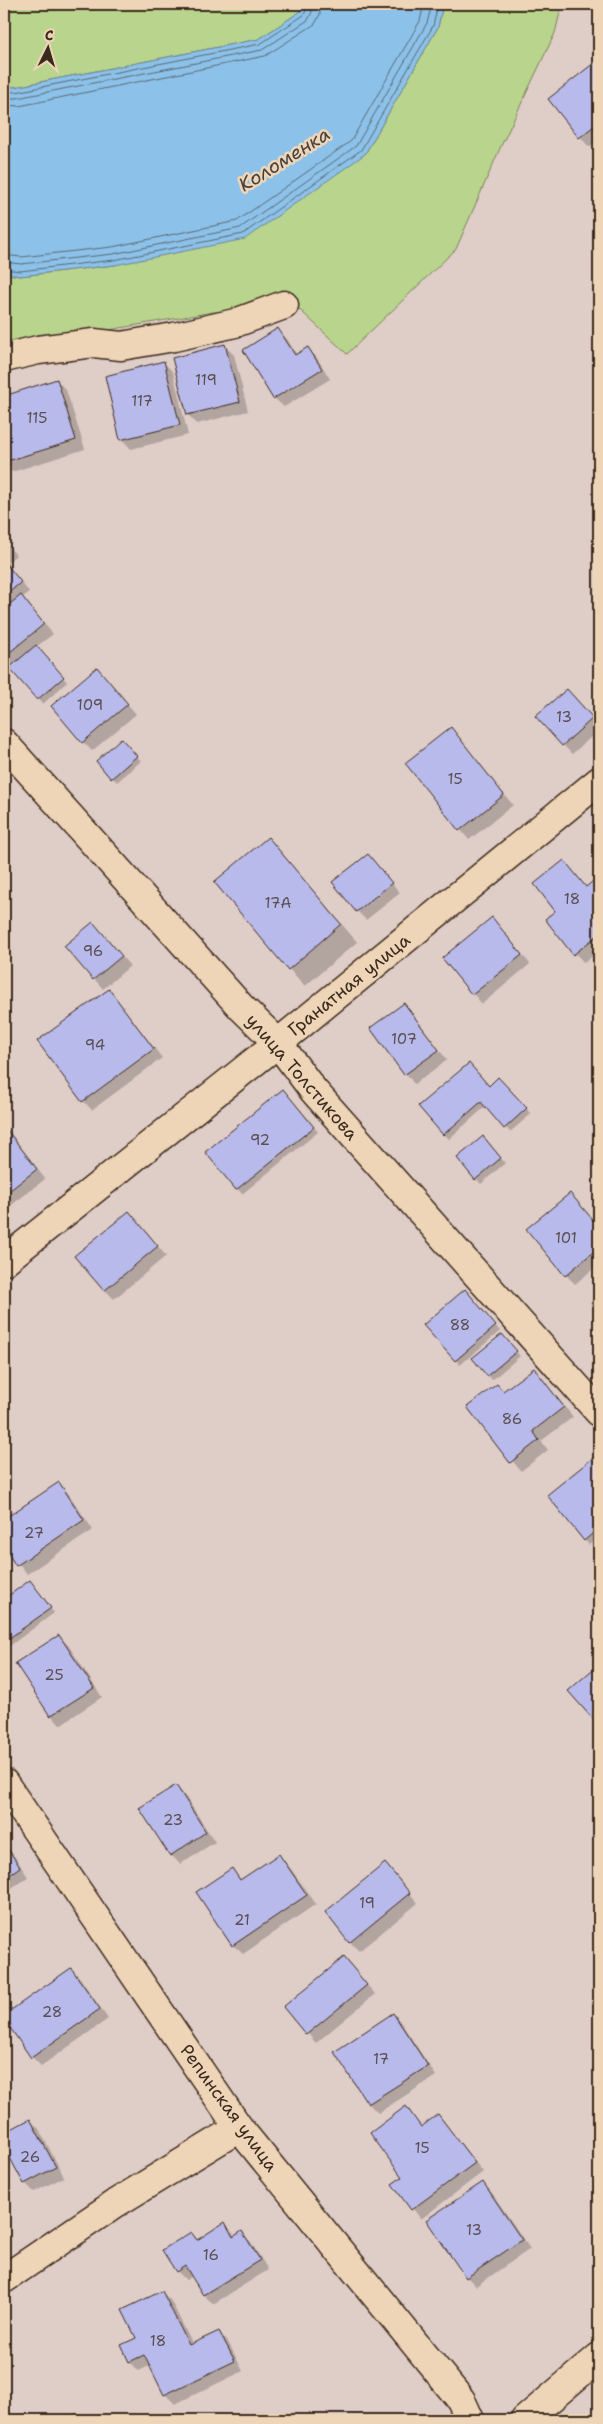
<svg xmlns="http://www.w3.org/2000/svg" width="603" height="2424" font-family="'Shantell Sans',sans-serif">
  <style>
    .green { fill: #b9d58d; stroke: #7a8056 }
    .water { fill: #8cc2ea; stroke: #6c8598 }
    .shadow { fill: #0003 }
    .lines { fill: none; stroke-linecap: round; stroke-linejoin: round }
    .shore { stroke: #5b6770; stroke-width: 1 }
    .building { fill: #b9baec; stroke: #3b2a1e }
    .minor-casing { stroke: #3b2a1e; stroke-width: 31 }
    .minor { stroke: #efd5b7; stroke-width: 28 }
    .labels { text-anchor: middle; stroke-width: 5; stroke-linejoin: round; paint-order: stroke }
    .number-label { font-size: 15px; fill: #5a4e52 }
    .street-label { font-size: 18px; fill: #3b2a1e; stroke: #efd5b7 }
    .water-label { font-size: 19px; font-style: italic; fill: #47413d; stroke: #efd5b7 }
  </style>
  <rect width="100%" height="100%" fill="#dfcdc7"/>
  <filter id="ink" filterUnits="userSpaceOnUse"><feTurbulence type="fractalNoise" baseFrequency=".02" numOctaves="2"/><feDisplacementMap in="SourceGraphic" scale="10" xChannelSelector="R" yChannelSelector="G"/><feConvolveMatrix kernelMatrix="1 2 1 2 8 2 1 2 1" color-interpolation-filters="sRGB"/></filter>
  <g filter="url(#ink)">
    <!-- green -->
    <g class="green">
      <polygon points="4,4 299,4 301,11 259,39 15,87 4,86"/>
      <polygon points="443,4 562,4 555,33 501,146 456,249 347,354 299,309 213,312 62,338 4,346 4,273 20,276 115,265 365,154 438,27"/>
    </g>
    <!-- water -->
    <polygon class="water" points="299,4 443,4 438,27 365,154 245,239 115,265 20,276 4,273 4,86 15,87 259,39 301,11"/>
    <!-- shadow -->
    <g class="shadow">
      <polygon points="599,60 599,139 589,147 549,99"/>
      <polygon points="278,330 287,339 297,355 308,348 317,358 330,379 284,407 274,398"/>
      <polygon points="225,346 234,355 248,411 197,424 188,415"/>
      <polygon points="164,363 173,372 188,435 131,449 122,439"/>
      <polygon points="57,381 66,390 85,449 12,472 4,463 4,397"/>
      <polygon points="4,541 16,555 6,564 29,592 22,598 53,634 36,647 67,682 43,704 11,668 13,666 4,657"/>
      <polygon points="97,669 136,714 92,751 83,742"/>
      <polygon points="576,700 599,725 599,730 572,754 563,745"/>
      <polygon points="450,729 513,805 469,840 407,763"/>
      <polygon points="126,744 141,761 117,782 97,761"/>
      <polygon points="268,838 357,942 305,986 289,969"/>
      <polygon points="564,862 587,888 599,878 599,951 584,963 547,920 557,911"/>
      <polygon points="377,865 400,893 366,920 357,911"/>
      <polygon points="492,919 530,964 482,1004 443,958"/>
      <polygon points="93,923 130,966 103,989 66,946"/>
      <polygon points="109,990 162,1058 92,1110 83,1101"/>
      <polygon points="404,1004 447,1060 414,1084 372,1028"/>
      <polygon points="503,1083 531,1114 510,1132 486,1106 449,1139 420,1107"/>
      <polygon points="288,1095 318,1132 242,1194 207,1152"/>
      <polygon points="4,1125 45,1179 4,1211"/>
      <polygon points="487,1143 505,1163 481,1184 458,1158"/>
      <polygon points="570,1194 599,1227 599,1264 575,1284 566,1275"/>
      <polygon points="138,1222 166,1256 114,1299 105,1290"/>
      <polygon points="469,1295 500,1331 460,1365 456,1360"/>
      <polygon points="506,1340 520,1356 492,1380 488,1375"/>
      <polygon points="534,1369 573,1417 541,1441 548,1450 521,1471 468,1408 504,1392"/>
      <polygon points="599,1454 599,1537 589,1545 548,1496"/>
      <polygon points="59,1483 68,1493 93,1530 27,1574 4,1544 4,1520"/>
      <polygon points="30,1582 54,1613 4,1650 4,1601"/>
      <polygon points="59,1636 68,1645 102,1697 60,1725 51,1715 17,1663"/>
      <polygon points="599,1665 599,1724 570,1691"/>
      <polygon points="176,1786 185,1796 215,1842 180,1864 171,1855"/>
      <polygon points="4,1841 28,1877 4,1893"/>
      <polygon points="279,1856 288,1865 316,1904 243,1954 233,1945 232,1869 242,1881"/>
      <polygon points="385,1865 418,1903 359,1951 350,1942"/>
      <polygon points="344,1959 375,1994 316,2043 285,2007"/>
      <polygon points="71,1969 80,1978 108,2019 41,2066 32,2057 4,2016"/>
      <polygon points="393,2015 402,2024 436,2076 378,2113 369,2104 335,2052"/>
      <polygon points="405,2108 422,2127 438,2115 483,2172 421,2219 394,2185 404,2177"/>
      <polygon points="30,2120 39,2129 64,2177 34,2192 25,2183 4,2144 4,2134"/>
      <polygon points="483,2183 492,2193 530,2249 476,2286 467,2277"/>
      <polygon points="224,2224 236,2236 242,2233 251,2242 268,2270 213,2304 204,2295 193,2276 186,2280 177,2271 191,2233 198,2240"/>
      <polygon points="162,2292 171,2301 193,2345 219,2332 228,2342 243,2371 175,2404 165,2394 151,2365 139,2371 130,2362 123,2346 138,2338"/>
    </g>
    <g class="lines">
      <!-- shore -->
      <g class="shore">
        <polyline points="4,91 16,92 260,44 304,15 306,10 304,4"/>
        <polyline points="4,98 17,98 262,50 308,20 312,12 311,4"/>
        <polyline points="4,105 19,106 265,56 315,24 320,14 319,4"/>
        <polyline points="4,255 21,257 112,247 237,221 351,141 420,21 424,4"/>
        <polyline points="4,262 21,264 113,254 240,228 356,146 427,23 432,4"/>
        <polyline points="4,269 20,271 114,260 243,234 361,150 433,26 438,4"/>
      </g>
    </g>
    <!-- building -->
    <g class="building">
      <polygon points="599,59 599,122 579,138 548,99"/>
      <polygon points="278,328 295,355 308,347 322,369 273,399 243,350"/>
      <polygon points="225,344 240,402 187,415 172,358"/>
      <polygon points="164,361 180,425 120,440 105,376"/>
      <polygon points="57,379 76,440 4,462 4,396"/>
      <polygon points="4,561 21,582 4,597"/>
      <polygon points="21,595 44,624 4,657 4,609"/>
      <polygon points="36,645 64,677 37,700 9,668"/>
      <polygon points="97,667 128,704 82,743 51,706"/>
      <polygon points="567,689 593,718 562,746 535,716"/>
      <polygon points="451,727 504,795 459,831 405,763"/>
      <polygon points="121,738 137,756 111,779 96,761"/>
      <polygon points="268,837 341,924 288,970 214,882"/>
      <polygon points="368,854 392,883 356,912 332,882"/>
      <polygon points="564,860 586,887 599,876 599,934 573,955 545,919 555,911 534,884"/>
      <polygon points="492,917 522,955 472,995 442,958"/>
      <polygon points="93,922 122,956 93,980 64,946"/>
      <polygon points="109,989 154,1049 82,1102 37,1041"/>
      <polygon points="404,1003 439,1050 404,1075 370,1028"/>
      <polygon points="469,1063 489,1086 498,1077 527,1108 504,1129 481,1102 443,1135 418,1106"/>
      <polygon points="283,1089 314,1127 236,1190 205,1152"/>
      <polygon points="4,1126 37,1169 4,1195"/>
      <polygon points="483,1136 501,1158 475,1180 457,1158"/>
      <polygon points="570,1193 599,1227 599,1247 565,1276 526,1229"/>
      <polygon points="129,1211 158,1246 104,1291 74,1256"/>
      <polygon points="465,1289 496,1326 455,1361 423,1325"/>
      <polygon points="599,1296 599,1313 591,1303"/>
      <polygon points="502,1334 517,1351 487,1376 472,1358"/>
      <polygon points="534,1368 564,1407 533,1431 539,1440 510,1463 467,1407 497,1384 503,1391"/>
      <polygon points="599,1453 599,1528 584,1541 547,1495"/>
      <polygon points="59,1482 84,1520 16,1566 4,1547 4,1519"/>
      <polygon points="30,1580 51,1608 4,1642 4,1599"/>
      <polygon points="59,1635 94,1688 50,1716 15,1663"/>
      <polygon points="599,1664 599,1726 568,1691"/>
      <polygon points="176,1785 206,1832 170,1856 139,1808"/>
      <polygon points="4,1843 20,1867 4,1878"/>
      <polygon points="279,1854 307,1895 232,1946 196,1892 232,1868 240,1880"/>
      <polygon points="385,1863 410,1893 349,1943 325,1912"/>
      <polygon points="344,1957 367,1985 306,2035 283,2007"/>
      <polygon points="71,1968 100,2009 31,2058 4,2019 4,2015"/>
      <polygon points="393,2013 428,2066 368,2104 334,2052"/>
      <polygon points="406,2106 421,2127 438,2114 475,2163 411,2210 392,2184 402,2177 370,2133"/>
      <polygon points="30,2119 56,2167 24,2184 4,2147 4,2133"/>
      <polygon points="483,2182 522,2240 466,2278 426,2220"/>
      <polygon points="225,2222 233,2237 242,2231 260,2260 203,2295 185,2266 176,2272 162,2250 191,2232 197,2240"/>
      <polygon points="162,2291 189,2345 219,2331 235,2361 164,2395 144,2355 129,2362 121,2345 136,2338 122,2310"/>
      <polygon points="76,2414 80,2420 65,2420"/>
    </g>
    <g class="lines">
      <defs>
        <g id="minor">
          <polyline points="4,358 38,350 94,343 121,346 174,337 235,323 284,305"/>
          <polyline points="4,743 241,1007 278,1043 313,1090 599,1412"/>
          <polyline points="4,1261 278,1043 599,781"/>
          <polyline points="4,1783 239,2128 461,2400 470,2420"/>
          <polyline points="4,2279 116,2203 239,2128"/>
          <polyline points="525,2420 599,2357"/>
        </g>
      </defs>
      <!-- minor casing -->
      <use href="#minor" class="minor-casing"/>
      <!-- minor -->
      <use href="#minor" class="minor"/>
    </g>
  </g>
  <g class="labels">
    <!-- number labels -->
    <g class="number-label">
      <text x="206" y="385">119</text>
      <text x="142" y="406">117</text>
      <text x="37" y="423">115</text>
      <text x="90" y="710">109</text>
      <text x="564" y="722">13</text>
      <text x="455" y="784">15</text>
      <text x="572" y="904">18</text>
      <text x="278" y="908">17А</text>
      <text x="93" y="956">96</text>
      <text x="404" y="1044">107</text>
      <text x="95" y="1050">94</text>
      <text x="260" y="1145">92</text>
      <text x="566" y="1243">101</text>
      <text x="460" y="1330">88</text>
      <text x="512" y="1424">86</text>
      <text x="34" y="1538">27</text>
      <text x="54" y="1680">25</text>
      <text x="173" y="1825">23</text>
      <text x="367" y="1908">19</text>
      <text x="242" y="1925">21</text>
      <text x="52" y="2017">28</text>
      <text x="381" y="2064">17</text>
      <text x="422" y="2153">15</text>
      <text x="30" y="2162">26</text>
      <text x="474" y="2235">13</text>
      <text x="211" y="2260">16</text>
      <text x="158" y="2346">18</text>
    </g>
    <!-- street labels -->
    <g class="street-label">
      <text transform="translate(349 985) rotate(-39)" y="6">Гранатная улица</text>
      <text transform="translate(302 1077) rotate(49)" y="6">улица Толстикова</text>
      <text transform="translate(229 2108) rotate(54)" y="6">Репинская улица</text>
    </g>
    <!-- water labels -->
    <g class="water-label">
      <text transform="translate(284 159) rotate(-32)" y="7">Коломенка</text>
    </g>
  </g>
  <!-- margin -->
  <rect width="603" height="2424" fill="none" stroke="#efd5b7" stroke-width="20"/>
  <rect x="10" y="10" width="583" height="2404" fill="none" stroke="#3b2a1e" stroke-width="2" filter="url(#ink)"/>
  <!-- north arrow -->
  <g transform="translate(48 48) rotate(5)" stroke="#efd5b7" stroke-width="4" paint-order="stroke">
  <path d="M0-4L9 19L0 12L-9 19Z" fill="#3b2a1e"/>
  <text y="-8" font-size="14" font-weight="bold" text-anchor="middle" fill="#3b2a1e">С</text>
  </g>
</svg>
